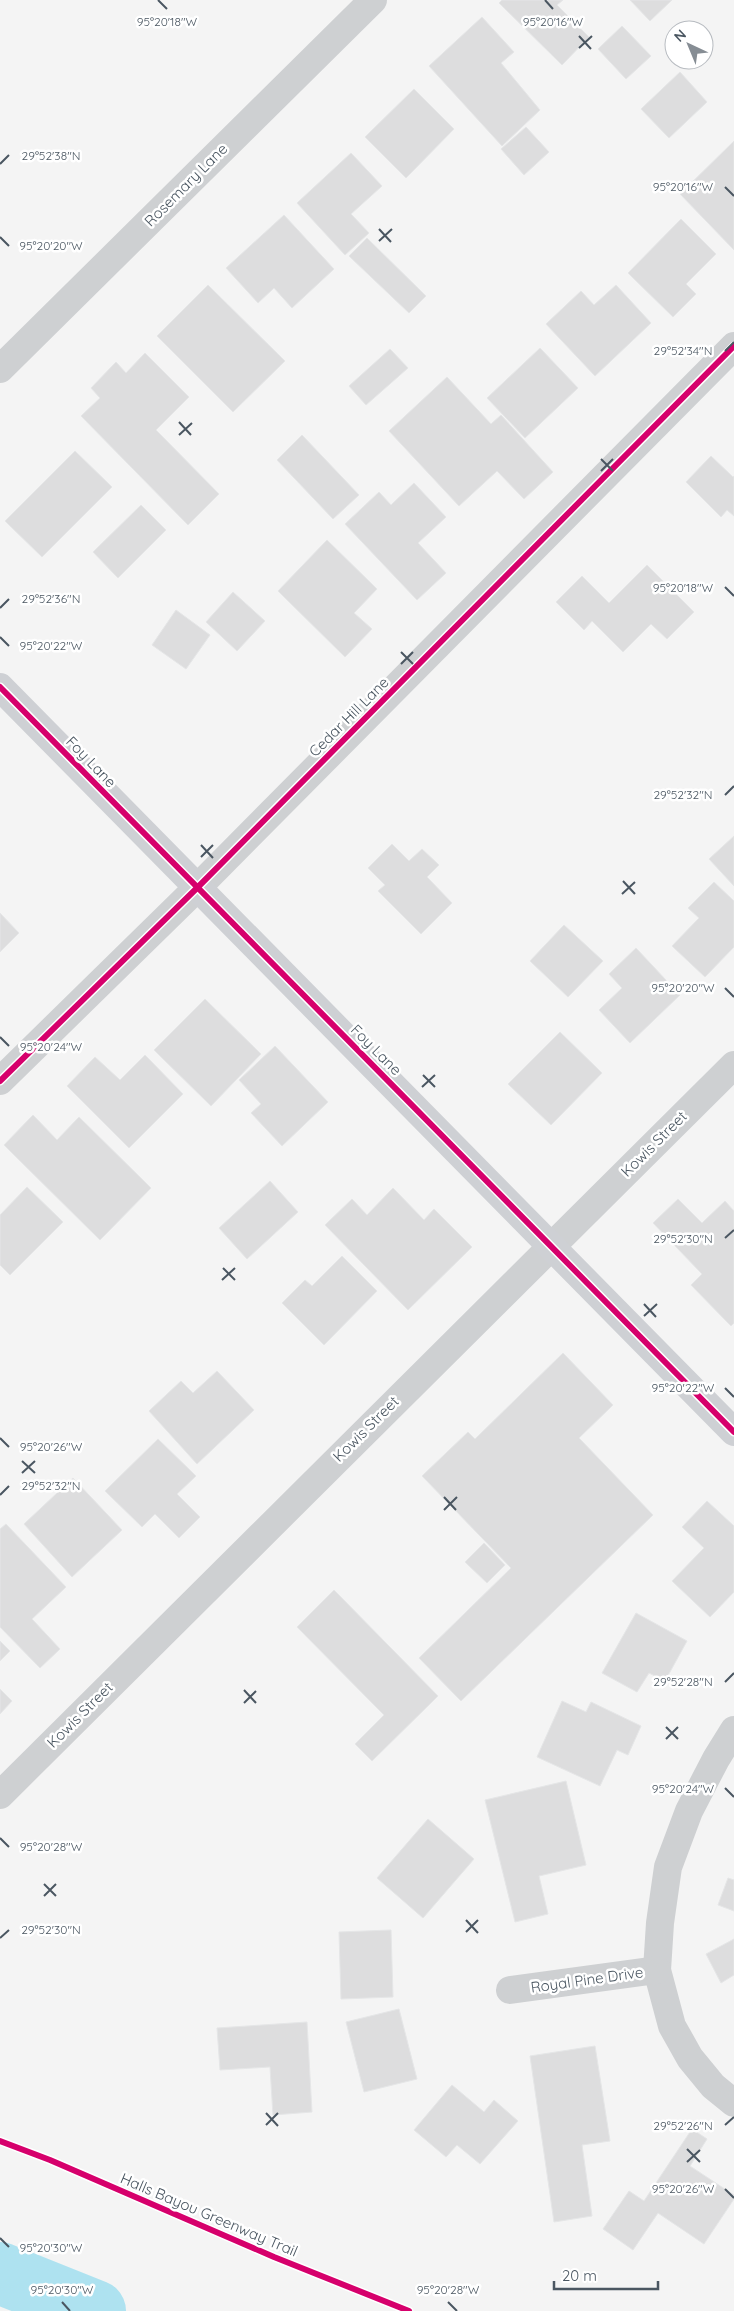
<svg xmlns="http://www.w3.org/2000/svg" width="734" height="2311" font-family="Quicksand,sans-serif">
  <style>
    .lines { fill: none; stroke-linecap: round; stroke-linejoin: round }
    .river { stroke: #aee2f0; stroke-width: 62 }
    .building { fill: #ddddde; stroke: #e5e6e7 }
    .street { stroke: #ced0d2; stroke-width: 28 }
    .secondary { stroke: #ced0d4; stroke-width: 28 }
    .cycleway-casing { stroke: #fff; stroke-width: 9 }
    .cycleway { stroke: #d6006c; stroke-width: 6 }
    .ticks { fill: none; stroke: #4a5661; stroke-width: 2 }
    .labels { text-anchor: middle; stroke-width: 5; stroke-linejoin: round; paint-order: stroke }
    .street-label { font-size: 15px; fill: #4a5661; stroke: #fff }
    .ticks-label { font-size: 12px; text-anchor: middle; fill: #4a5661; stroke: #fff; stroke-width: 5; stroke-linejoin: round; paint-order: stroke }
  </style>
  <rect width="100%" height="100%" fill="#f4f4f4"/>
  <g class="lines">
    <!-- river -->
    <polyline class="river" points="0,2273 95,2311"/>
  </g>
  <!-- building -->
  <g class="building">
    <polygon points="502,0 563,0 557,5 589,37 562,65 499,3"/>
    <polygon points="630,0 672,0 650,21"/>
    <polygon points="482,17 514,52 501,63 540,110 502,146 429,66"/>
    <polygon points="622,26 651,56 626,79 598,49"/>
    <polygon points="680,72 707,102 669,138 641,109"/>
    <polygon points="414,89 454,129 406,178 365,137"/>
    <polygon points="526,127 549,152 524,175 501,149"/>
    <polygon points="734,141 734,250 680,194"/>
    <polygon points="351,153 382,186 351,214 369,233 345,255 297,203"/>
    <polygon points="284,215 334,269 292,308 274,288 258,303 226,268"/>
    <polygon points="681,219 716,254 686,284 696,294 673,317 628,273"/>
    <polygon points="367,238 426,296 409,313 349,256"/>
    <polygon points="208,285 285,361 233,412 157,336"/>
    <polygon points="616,285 651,323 595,376 546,324 581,291 594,305"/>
    <polygon points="540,348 578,388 525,438 487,398"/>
    <polygon points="390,349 408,368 366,405 349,386"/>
    <polygon points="145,353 189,397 156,430 219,494 188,525 81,416 100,398 91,388 116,362 126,373"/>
    <polygon points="447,377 491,424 501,415 553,472 524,499 497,471 459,506 389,431"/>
    <polygon points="302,435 359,495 333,519 277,460"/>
    <polygon points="75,451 112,487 42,557 5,521"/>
    <polygon points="711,456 733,477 734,476 734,516 727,510 721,517 686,482"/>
    <polygon points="414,483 446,517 418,543 446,573 417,600 345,524 379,492 391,505"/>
    <polygon points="141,505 166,530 118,578 93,552"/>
    <polygon points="327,540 377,589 354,613 372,629 345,657 278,591"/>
    <polygon points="647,565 694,612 667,639 651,624 623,652 592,621 584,630 556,602 582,576 609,603"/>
    <polygon points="233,592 265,621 237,651 206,622"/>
    <polygon points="176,610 210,635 186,669 152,645"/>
    <polygon points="734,836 734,886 709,859"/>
    <polygon points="392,844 409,861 422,849 439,865 427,877 452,903 421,934 378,891 385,885 368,868"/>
    <polygon points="714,882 734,901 734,947 705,977 672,946 699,918 688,908"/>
    <polygon points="0,913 19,933 0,952"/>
    <polygon points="564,925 603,961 568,997 530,961"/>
    <polygon points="636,948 680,995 630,1043 599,1010 622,988 609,974"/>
    <polygon points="205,999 261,1054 211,1106 154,1050"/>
    <polygon points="560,1032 602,1073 551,1125 508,1084"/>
    <polygon points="275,1046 328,1102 282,1146 251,1113 261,1104 239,1080"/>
    <polygon points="145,1055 183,1094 129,1148 67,1086 95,1057 120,1080"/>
    <polygon points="33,1115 57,1140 79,1117 151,1188 100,1240 4,1145"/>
    <polygon points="270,1181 298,1212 247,1259 219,1228"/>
    <polygon points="27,1187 63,1222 10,1275 0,1265 0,1215"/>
    <polygon points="393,1188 424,1220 434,1209 472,1247 408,1310 325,1225 352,1199 367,1215"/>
    <polygon points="678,1199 702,1223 725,1201 734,1211 734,1323 731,1326 691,1285 702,1274 653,1223"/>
    <polygon points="342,1256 377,1291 324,1345 282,1303 305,1280 312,1286"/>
    <polygon points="563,1353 613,1405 579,1438 653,1515 461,1701 419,1658 511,1568 422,1476 468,1432 475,1439"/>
    <polygon points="217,1371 254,1410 197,1464 149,1411 181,1381 193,1393"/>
    <polygon points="158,1439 196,1476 177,1494 200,1517 179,1538 155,1514 142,1527 105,1491"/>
    <polygon points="73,1478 122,1530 72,1577 24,1524"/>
    <polygon points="707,1501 734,1526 734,1592 710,1617 672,1581 704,1548 682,1527"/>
    <polygon points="6,1524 66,1587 32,1619 60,1649 40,1668 0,1627 0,1529"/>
    <polygon points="484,1543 505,1565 487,1583 465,1562"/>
    <polygon points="334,1590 438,1696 372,1761 355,1744 384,1715 297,1627"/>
    <polygon points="636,1613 687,1641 665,1681 649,1673 637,1692 602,1673"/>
    <polygon points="0,1641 10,1651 0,1661"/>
    <polygon points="0,1689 12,1701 0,1714"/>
    <polygon points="562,1701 586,1712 591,1702 641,1726 628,1755 617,1750 600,1786 537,1757"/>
    <polygon points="566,1781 586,1865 539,1876 548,1914 515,1922 485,1800"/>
    <polygon points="428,1819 474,1859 423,1918 377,1878"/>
    <polygon points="728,1878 734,1880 734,1911 718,1905"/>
    <polygon points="391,1930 393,1997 341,1999 339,1932"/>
    <polygon points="734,1939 734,1975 721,1983 706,1954"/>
    <polygon points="399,2009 417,2079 364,2092 346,2022"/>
    <polygon points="307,2022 312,2112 273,2115 270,2067 220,2070 217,2028"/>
    <polygon points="595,2046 610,2141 582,2145 592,2216 554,2222 530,2056"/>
    <polygon points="452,2085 484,2112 494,2100 518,2121 480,2164 457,2145 446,2157 414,2130"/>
    <polygon points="692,2129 707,2139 690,2166 734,2195 734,2199 704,2244 658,2213 633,2250 603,2229 629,2191 644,2201"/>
  </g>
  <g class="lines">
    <!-- street -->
    <g class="street">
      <polyline points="0,369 373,0"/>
      <polyline points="0,1081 197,888 734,346"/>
      <polyline points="734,1730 716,1759 689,1811 668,1867 660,1923 657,1970 672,2026 690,2058 713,2086 734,2103"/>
      <polyline points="0,1795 734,1065"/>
      <polyline points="510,1990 657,1970"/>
    </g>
    <!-- secondary -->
    <polyline class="secondary" points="0,687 734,1432"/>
    <defs>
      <g id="cycleway">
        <polyline points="0,687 734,1432"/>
        <polyline points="0,1081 197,888 734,346"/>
        <polyline points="0,2141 50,2160 274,2257 409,2311"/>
      </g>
    </defs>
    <!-- cycleway casing -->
    <use href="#cycleway" class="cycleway-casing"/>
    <!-- cycleway -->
    <use href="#cycleway" class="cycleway"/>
  </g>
  <!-- ticks -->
  <path class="ticks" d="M158,0L167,9M545,0L553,9M579,36L591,49M579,48L592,36M0,164L9,155M725,187L734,196M379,229L391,242M0,237L9,246M379,241L392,229M725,351L734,342M179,422L191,435M179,435L192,423M601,459L613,471M601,471L613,459M725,587L734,596M0,608L9,599M0,637L9,646M401,652L413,664M401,664L413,652M725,795L734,786M201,845L213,858M201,857L213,845M623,881L635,894M622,894L635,882M725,988L734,997M0,1037L9,1046M423,1075L435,1087M422,1087L435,1075M725,1238L734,1230M223,1268L235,1280M222,1280L235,1268M644,1304L656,1317M644,1316L657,1304M725,1388L734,1397M0,1438L9,1447M22,1461L35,1473M22,1473L35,1461M0,1495L9,1486M444,1497L456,1510M444,1510L457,1497M725,1682L734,1673M244,1690L256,1703M244,1703L256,1691M666,1727L678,1739M666,1739L678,1727M725,1788L734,1797M0,1838L9,1847M44,1884L56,1896M44,1896L56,1884M466,1920L478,1933M466,1932L478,1920M0,1938L9,1930M266,2113L278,2126M266,2125L278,2113M725,2125L734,2117M687,2149L700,2162M687,2162L700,2150M725,2189L734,2198M0,2238L9,2247M62,2302L70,2311M448,2302L457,2311"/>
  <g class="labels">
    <!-- street labels -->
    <g class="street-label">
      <text transform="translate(186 185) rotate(-45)" y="5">Rosemary Lane</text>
      <text transform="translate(349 717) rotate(-45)" y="5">Cedar Hill Lane</text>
      <text transform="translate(91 762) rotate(46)" y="5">Foy Lane</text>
      <text transform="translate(376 1050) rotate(45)" y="5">Foy Lane</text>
      <text transform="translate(654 1144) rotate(-45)" y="5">Kowis Street</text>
      <text transform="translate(366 1429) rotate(-45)" y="5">Kowis Street</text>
      <text transform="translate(80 1715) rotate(-45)" y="5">Kowis Street</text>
      <text transform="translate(587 1980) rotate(-8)" y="5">Royal Pine Drive</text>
      <text transform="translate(209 2215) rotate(23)" y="5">Halls Bayou Greenway Trail</text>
    </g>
  </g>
  <g class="ticks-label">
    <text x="167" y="26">95°20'18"W</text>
    <text x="553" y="26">95°20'16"W</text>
    <text x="51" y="160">29°52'38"N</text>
    <text x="683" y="191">95°20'16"W</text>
    <text x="51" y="250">95°20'20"W</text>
    <text x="683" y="355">29°52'34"N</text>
    <text x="683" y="592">95°20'18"W</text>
    <text x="51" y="603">29°52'36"N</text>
    <text x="51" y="650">95°20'22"W</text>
    <text x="683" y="799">29°52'32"N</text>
    <text x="683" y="992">95°20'20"W</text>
    <text x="51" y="1051">95°20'24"W</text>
    <text x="683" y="1243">29°52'30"N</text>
    <text x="683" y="1392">95°20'22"W</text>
    <text x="51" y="1451">95°20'26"W</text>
    <text x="51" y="1490">29°52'32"N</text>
    <text x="683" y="1686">29°52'28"N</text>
    <text x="683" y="1793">95°20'24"W</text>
    <text x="51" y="1851">95°20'28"W</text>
    <text x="51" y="1934">29°52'30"N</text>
    <text x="683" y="2130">29°52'26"N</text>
    <text x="683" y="2193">95°20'26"W</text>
    <text x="51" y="2252">95°20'30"W</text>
    <text x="448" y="2294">95°20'28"W</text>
    <text x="62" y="2294">95°20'30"W</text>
  </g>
  <!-- north arrow -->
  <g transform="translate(689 45) rotate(316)"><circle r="24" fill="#ffffff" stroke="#b7bbc0"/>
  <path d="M0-4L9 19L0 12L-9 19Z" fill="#868d94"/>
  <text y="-8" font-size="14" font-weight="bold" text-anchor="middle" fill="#4a5661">N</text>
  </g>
  <!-- scale -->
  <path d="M554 2281v8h104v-8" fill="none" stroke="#4a5661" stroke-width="2.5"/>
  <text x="562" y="2281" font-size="15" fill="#4a5661" stroke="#ffffff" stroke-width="4" paint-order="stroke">20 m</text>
</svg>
